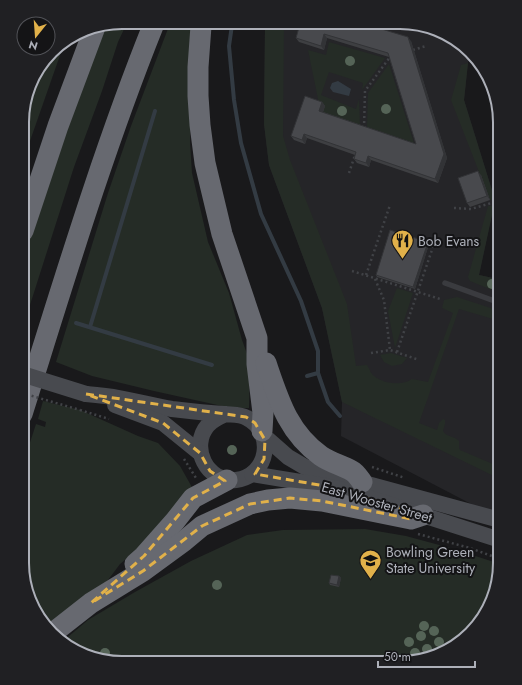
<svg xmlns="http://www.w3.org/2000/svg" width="522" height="685" font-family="Jost,sans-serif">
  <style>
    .built { fill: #252528 }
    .green { fill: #252c26 }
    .water { fill: #333b43 }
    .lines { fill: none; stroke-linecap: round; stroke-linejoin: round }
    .stream { stroke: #333b43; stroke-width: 4 }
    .path { stroke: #404246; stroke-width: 2.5; stroke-dasharray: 2 3; stroke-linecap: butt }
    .service { stroke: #3a3b3f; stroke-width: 5.5 }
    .secondary { stroke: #484a4f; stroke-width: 16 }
    .motorway { stroke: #676970; stroke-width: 21 }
    .path-bridge { stroke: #404246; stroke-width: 2.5; stroke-dasharray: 2 3; stroke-linecap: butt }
    .secondary-bridge { stroke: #484a4f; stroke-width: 16 }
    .tree { fill: #556457 }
    .wall { fill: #3e3f42 }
    .shaded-wall { fill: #323336 }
    .building { fill: #48494d; stroke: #323336 }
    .marked { fill: none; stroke: #e1b14a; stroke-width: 3; stroke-dasharray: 8 5; stroke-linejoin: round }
    .labels { text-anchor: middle; stroke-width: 4; stroke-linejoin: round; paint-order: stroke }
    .poi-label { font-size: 14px; fill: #adb0b9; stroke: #141416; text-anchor: start }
    .street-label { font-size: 14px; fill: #adb0b9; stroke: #141416 }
    .rim { fill: none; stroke: #adb0b9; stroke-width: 2 }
  </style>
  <rect width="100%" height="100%" fill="#19191b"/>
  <!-- built -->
  <polygon class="built" points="413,23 456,39 469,53 464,100 495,200 479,275 493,278 500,282 500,292 497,292 497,301 500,303 500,519 341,436 342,402 322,308 269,165 264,124 265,25"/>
  <!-- green -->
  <g class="green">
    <path d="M265,25H284L283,136L290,160L347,304L356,366L367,365C369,368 371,374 374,376C384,384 402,386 412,379L428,382L453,313L442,308L444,300L457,297L500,311V321L459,309L419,423L437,430L439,423L443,419L445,420V424L443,431C446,437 455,436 459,441V448L460,450L500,467V479L342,402L322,308L269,165L264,124Z"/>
    <polygon points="169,26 193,26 190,142 192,173 208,242 229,293 242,340 250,362 249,408 231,408 154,391 92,376 56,362 108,193 131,126"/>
    <polygon points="96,27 125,27 118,42 102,91 74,167 22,330 23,239"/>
    <polygon points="65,41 23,161 23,109 35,72 56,47"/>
    <polygon points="329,42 385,58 362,90 363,83 329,72 321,95 356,109 359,99 360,128 322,115 319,104 308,50 326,55"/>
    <polygon points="468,63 464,100 495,200 490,200 451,100 461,65"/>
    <polygon points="389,64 414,143 367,127 368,93"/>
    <polygon points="488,206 494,206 479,275 493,278 500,282 500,292 497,292 470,281 468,277"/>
    <polygon points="397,288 413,293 395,348 388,311"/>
    <polygon points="391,353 407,358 402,364 392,366 384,362 380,355"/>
    <polygon points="43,401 80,410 138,436 158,443 180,466 193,489 162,529 120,564 105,584 48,625 32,608 22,563 22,467 36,424 45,427 46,422 38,419"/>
    <polygon points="365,529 406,536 454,549 500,564 500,570 483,619 445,653 400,663 109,662 66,646 62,642 88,620 135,592 191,561 247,535 283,530"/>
  </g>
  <!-- water -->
  <polygon class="water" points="338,81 351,89 349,96 333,92 330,88 332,83"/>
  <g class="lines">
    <!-- stream -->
    <g class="stream">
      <polyline points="232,25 229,46 234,100 241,143 261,214 301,301 318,351 318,373 328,402 340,416"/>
      <polyline points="76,323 212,365"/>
      <polyline points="90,327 155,111"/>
      <polyline points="307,376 318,373"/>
    </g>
    <!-- path -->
    <g class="path">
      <polyline points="413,50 426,46"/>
      <polyline points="364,128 365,91 390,57"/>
      <polyline points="349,173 355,155"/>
      <polyline points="454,208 471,209 495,202 500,203"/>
      <polyline points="352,271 440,299"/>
      <polyline points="366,275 390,205"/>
      <polyline points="375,279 384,300 390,350"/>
      <polyline points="397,352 433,247"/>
      <polyline points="371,353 390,350 419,360"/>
      <polyline points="80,410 109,419"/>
      <polyline points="184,459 196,478"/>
      <polyline points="372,467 405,478"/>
      <polyline points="418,534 470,548 500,559"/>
    </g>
    <!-- service -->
    <polyline class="service" points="445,283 500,303"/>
    <!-- secondary -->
    <g class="secondary">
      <path d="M86,394C97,395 108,396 119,398C137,401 154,406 172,409C189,411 207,413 224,414C232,415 240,414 247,418C275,432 269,476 236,480C207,483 189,447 208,425C213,420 219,417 226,414"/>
      <polyline points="115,405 163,423 200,453"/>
      <polyline points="263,435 288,457 305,467 500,520"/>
      <polyline points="252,474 325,486 348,491 500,540"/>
    </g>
    <!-- motorway -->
    <g class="motorway">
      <polyline points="201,26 198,67 198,96 200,125 205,163 222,234 257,338 257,364 263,413 262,431"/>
      <polyline points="23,231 58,126 95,27"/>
      <path d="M266,363C279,401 288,432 321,456C331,463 342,465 352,471C356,473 359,478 362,482"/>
      <path d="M22,414C63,284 102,153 153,26"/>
      <polyline points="135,564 144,556 175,521 193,498 227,480"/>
      <polyline points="54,632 91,603 143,571 184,541 202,526 250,504 268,500 290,498 322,501 411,519 423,515"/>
    </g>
    <!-- path-bridge -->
    <polyline class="path-bridge" points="22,393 80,410"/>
    <!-- secondary-bridge -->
    <polyline class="secondary-bridge" points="22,374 86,394"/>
  </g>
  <!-- trees -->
  <g class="tree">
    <circle cx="350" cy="61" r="5"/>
    <circle cx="386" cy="109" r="5"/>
    <circle cx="342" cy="111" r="5"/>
    <circle cx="492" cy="284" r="5"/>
    <circle cx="232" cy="450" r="5"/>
    <circle cx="217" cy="585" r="5"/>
    <circle cx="424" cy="626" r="5"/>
    <circle cx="434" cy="631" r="5"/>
    <circle cx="421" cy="636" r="5"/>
    <circle cx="409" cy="642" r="5"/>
    <circle cx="439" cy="642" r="5"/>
    <circle cx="427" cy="649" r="5"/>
    <circle cx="105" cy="653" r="5"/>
    <circle cx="415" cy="653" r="5"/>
  </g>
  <!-- wall -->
  <g class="wall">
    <polygon points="300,24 411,41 447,158 438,183 371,160 369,167 357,163 354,159 355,155 307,138 305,144 294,140 291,136 322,102 325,106 323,112 416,144 389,57 327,38 324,50 299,42 296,38"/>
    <polygon points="481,175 490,200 470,207 467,203"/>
    <polygon points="429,244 415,289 377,277 376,275"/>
    <polygon points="339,576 341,578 339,587 330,585 329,583"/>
  </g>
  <!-- shaded-wall -->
  <g class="shaded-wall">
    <polygon points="324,34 327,38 324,50 321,46"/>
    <polygon points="408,37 411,41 447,158 438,183 435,179"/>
    <polygon points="322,102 325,106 322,115 319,111"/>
    <polygon points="304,134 307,138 305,144 302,140"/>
    <polygon points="368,156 371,160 369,167 366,163"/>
    <polygon points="478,171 481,175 490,200 487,196"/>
    <polygon points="428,242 429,244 415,289 413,287"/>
    <polygon points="339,576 341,578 339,587 337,585"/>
  </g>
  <!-- building -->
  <g class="building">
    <polygon points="300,24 365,24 408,37 444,154 435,179 368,156 366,163 354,159 356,152 304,134 302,140 291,136 305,96 322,102 319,111 416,144 388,53 324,34 321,46 296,38"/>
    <polygon points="478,171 487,196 467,203 458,178"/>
    <polygon points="390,230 428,242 413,287 376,275"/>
    <polygon points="500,367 500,376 497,375"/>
    <polygon points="331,575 339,576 337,585 329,583"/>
  </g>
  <!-- marked area -->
  <path class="marked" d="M86,394L246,417L255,423L265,440L264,459L255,474L325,486L423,515L411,519L322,501L290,498L250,504L202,526L143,571L91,603L144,556L193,498L225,481L210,471L200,453L163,423Z"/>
  <!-- icons -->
  <defs>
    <symbol id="restaurant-pin" viewBox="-11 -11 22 30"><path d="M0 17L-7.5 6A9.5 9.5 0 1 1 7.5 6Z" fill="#e1b14a" stroke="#141416"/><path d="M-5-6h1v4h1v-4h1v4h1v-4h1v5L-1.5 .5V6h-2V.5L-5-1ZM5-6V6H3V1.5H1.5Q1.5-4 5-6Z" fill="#111"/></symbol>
    <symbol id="university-pin" viewBox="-11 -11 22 30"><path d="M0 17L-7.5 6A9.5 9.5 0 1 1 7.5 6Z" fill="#e1b14a" stroke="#141416"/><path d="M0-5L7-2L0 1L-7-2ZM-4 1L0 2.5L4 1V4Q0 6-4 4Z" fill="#111"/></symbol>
  </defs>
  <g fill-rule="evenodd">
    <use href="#restaurant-pin" x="390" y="228" width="25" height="34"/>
    <use href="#university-pin" x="358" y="548" width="25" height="34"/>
  </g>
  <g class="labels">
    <!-- poi labels -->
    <g class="poi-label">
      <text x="418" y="246">Bob Evans</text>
      <text x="386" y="557">Bowling Green<tspan x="386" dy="16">State University</tspan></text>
    </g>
    <!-- street labels -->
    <g class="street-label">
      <text transform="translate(377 502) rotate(16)" y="5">East Wooster Street</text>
    </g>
  </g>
  <!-- crop -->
  <path d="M0 0H522V685H0ZM122 29H400A93 93 0 0 1 493 122V563A93 93 0 0 1 400 656H122A93 93 0 0 1 29 563V122A93 93 0 0 1 122 29Z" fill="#202023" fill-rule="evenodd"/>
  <path class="rim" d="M122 29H400A93 93 0 0 1 493 122V563A93 93 0 0 1 400 656H122A93 93 0 0 1 29 563V122A93 93 0 0 1 122 29Z"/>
  <!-- north arrow -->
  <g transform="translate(36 36) rotate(197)"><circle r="19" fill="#141416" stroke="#515257"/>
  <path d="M0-3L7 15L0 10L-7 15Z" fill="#e1b14a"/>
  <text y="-6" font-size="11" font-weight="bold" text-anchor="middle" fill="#adb0b9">N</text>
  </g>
  <!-- scale -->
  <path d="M378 661v6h97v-6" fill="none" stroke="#adb0b9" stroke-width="2"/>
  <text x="384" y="661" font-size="12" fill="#adb0b9" stroke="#141416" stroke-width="3" paint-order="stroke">50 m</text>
</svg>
